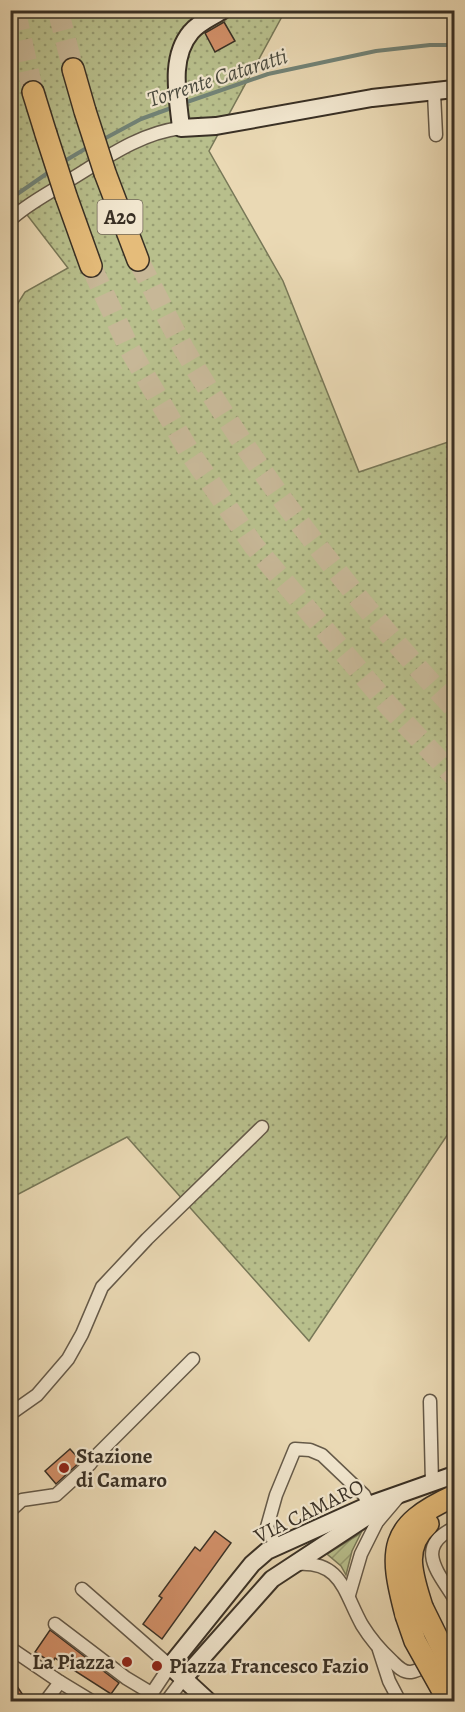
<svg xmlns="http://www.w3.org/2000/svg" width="465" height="1712" font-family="Alegreya,serif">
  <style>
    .grass { fill: url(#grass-dots); stroke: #787858; stroke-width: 1.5 }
    .garden { fill: url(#garden-furrows); stroke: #787858; stroke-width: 1.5 }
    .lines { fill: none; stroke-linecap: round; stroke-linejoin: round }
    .stream { stroke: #728377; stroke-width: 4 }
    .building { fill: #d18f68; stroke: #393025; stroke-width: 1.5 }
    .highway-tunnel { stroke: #c7b797; stroke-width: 21; stroke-dasharray: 21 10; stroke-linecap: butt }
    .street-casing { stroke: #655a49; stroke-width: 15 }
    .secondary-casing { stroke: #393025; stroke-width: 20 }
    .highway-casing { stroke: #393025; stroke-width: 24 }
    .street { stroke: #f1e6ce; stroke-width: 12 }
    .secondary { stroke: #f1e6ce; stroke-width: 16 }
    .highway { stroke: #e5bc7a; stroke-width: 21 }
    .highway-bridge-casing { stroke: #393025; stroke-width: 24; stroke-linecap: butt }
    .highway-bridge { stroke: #e5bc7a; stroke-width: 21 }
    .poi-dot { fill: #8f2418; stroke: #f1e6ce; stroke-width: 2 }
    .labels { text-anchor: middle; stroke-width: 4.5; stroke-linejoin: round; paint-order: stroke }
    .shield { fill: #f1e6ce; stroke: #706758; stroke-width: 1.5 }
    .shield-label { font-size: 20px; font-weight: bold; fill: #393025 }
    .poi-label { font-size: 21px; font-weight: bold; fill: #393025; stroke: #f1e6ce; text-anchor: start }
    .street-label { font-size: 21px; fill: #393025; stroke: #f1e6ce }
    .water-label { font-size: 22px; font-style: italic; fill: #4c4c40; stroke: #f1e6ce }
  </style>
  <defs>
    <pattern id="grass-dots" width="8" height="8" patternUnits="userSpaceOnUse" patternTransform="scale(1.5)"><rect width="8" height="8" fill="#b8bf8c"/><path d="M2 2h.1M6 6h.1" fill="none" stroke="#979c72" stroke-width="1.8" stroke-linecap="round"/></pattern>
    <pattern id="garden-furrows" width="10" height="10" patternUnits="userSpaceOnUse" patternTransform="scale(1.5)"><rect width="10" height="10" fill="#b8bf8c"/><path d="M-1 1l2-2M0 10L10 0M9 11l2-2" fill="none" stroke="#979c72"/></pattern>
  </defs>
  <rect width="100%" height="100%" fill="#ead9b4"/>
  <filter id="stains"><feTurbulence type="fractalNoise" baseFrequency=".00333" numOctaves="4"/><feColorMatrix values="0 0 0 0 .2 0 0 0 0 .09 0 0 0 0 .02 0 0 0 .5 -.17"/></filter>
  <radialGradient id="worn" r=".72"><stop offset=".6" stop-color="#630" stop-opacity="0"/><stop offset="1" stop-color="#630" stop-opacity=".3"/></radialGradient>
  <!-- grass -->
  <polygon class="grass" points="11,11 285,11 209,151 283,281 359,472 454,440 454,1125 309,1341 127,1137 11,1198 11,314 25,292 68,268 11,194"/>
  <!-- garden -->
  <polygon class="garden" points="361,1533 352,1551 346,1575 341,1566 327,1554"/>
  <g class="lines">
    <!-- stream -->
    <g class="stream">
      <polyline points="184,103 268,74 376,51 430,45 454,45"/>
      <polyline points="102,140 141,119 174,107"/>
      <polyline points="63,162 90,146"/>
      <polyline points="10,199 52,170"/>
    </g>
  </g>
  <!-- building -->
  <g class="building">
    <polygon points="224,22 235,41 215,52 205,33"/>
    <polygon points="70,1449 81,1461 56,1484 45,1471"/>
    <polygon points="215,1531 231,1543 162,1639 143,1624 162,1598 159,1596 195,1547 200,1551"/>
    <polygon points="50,1630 119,1683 111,1694 55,1658 52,1663 35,1652"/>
    <polygon points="10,1676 27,1701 10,1701"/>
  </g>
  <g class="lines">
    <!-- highway-tunnel -->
    <g class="highway-tunnel">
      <polyline points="15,10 33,92"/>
      <polyline points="58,10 73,69"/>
      <path d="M138,260C154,290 168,320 184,349C260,479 353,598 454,708"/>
      <polyline points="91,266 130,350 190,453 254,546 388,705 454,776"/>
    </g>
    <defs>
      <g id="street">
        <polyline points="434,93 436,135"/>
        <path d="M10,220C27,204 49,193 68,181C103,160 139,133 181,128"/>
        <polyline points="430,1401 432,1483"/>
        <polyline points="10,1414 37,1395 68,1359 82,1334 102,1287 147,1239 262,1127"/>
        <polyline points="10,1511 22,1500 56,1495 90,1464 97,1455 193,1359"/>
        <path d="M454,1528C414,1547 438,1572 454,1598"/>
        <polyline points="276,1546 267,1527 276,1495 295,1449 310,1450 322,1455 364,1495 377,1522"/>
        <path d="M296,1564C342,1560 344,1593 362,1625C370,1638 380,1650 392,1661C397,1666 403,1673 411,1672C418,1671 426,1666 433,1663"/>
        <polyline points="82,1589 170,1666 146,1702"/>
        <polyline points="349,1595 361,1554 377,1522 400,1495"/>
        <polyline points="55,1624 126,1678 151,1693"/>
        <polyline points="10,1648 60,1682 93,1702"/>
        <polyline points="379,1650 389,1681 400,1702"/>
        <polyline points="45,1702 60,1682"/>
        <polyline points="166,1702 184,1678"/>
      </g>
      <g id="secondary">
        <path d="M223,10C212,17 199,22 191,32C169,58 178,97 181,128L216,126L372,98L454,89"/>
        <polyline points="184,1678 272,1579 377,1510"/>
        <polyline points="209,1702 170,1666 252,1564 267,1551 369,1505 454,1475"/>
      </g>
      <g id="highway">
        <polyline points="73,69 85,111"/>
        <polyline points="33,92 46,134"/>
        <polyline points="105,173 138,260"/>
        <polyline points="66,196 91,266"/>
        <path d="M422,1607C413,1577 401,1548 428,1524"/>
        <path d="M406,1615C389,1550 388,1526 454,1496"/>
      </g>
    </defs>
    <!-- street casing -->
    <use href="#street" class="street-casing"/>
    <!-- secondary casing -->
    <use href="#secondary" class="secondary-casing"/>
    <!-- highway casing -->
    <use href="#highway" class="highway-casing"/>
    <!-- street -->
    <use href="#street" class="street"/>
    <!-- secondary -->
    <use href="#secondary" class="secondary"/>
    <!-- highway -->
    <use href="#highway" class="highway"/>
    <defs>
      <g id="highway-bridge">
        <polyline points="85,111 105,173"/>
        <polyline points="46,134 66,196"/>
        <polyline points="422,1607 454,1672"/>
        <polyline points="406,1615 415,1641 449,1702"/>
      </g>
    </defs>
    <!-- highway-bridge casing -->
    <use href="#highway-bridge" class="highway-bridge-casing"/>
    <!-- highway-bridge -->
    <use href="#highway-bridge" class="highway-bridge"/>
  </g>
  <!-- markers -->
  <g class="poi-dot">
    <circle cx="64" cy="1468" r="6"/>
    <circle cx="127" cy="1662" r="6"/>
    <circle cx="157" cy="1666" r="6"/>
  </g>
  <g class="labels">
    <!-- shield labels -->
    <rect class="shield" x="97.5" y="200" width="45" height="34" rx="4.5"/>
    <g class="shield-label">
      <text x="120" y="224">A20</text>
    </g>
    <!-- poi labels -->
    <g class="poi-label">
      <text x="76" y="1463">Stazione<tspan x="76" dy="24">di Camaro</tspan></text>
      <text x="115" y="1669" text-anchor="end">La Piazza</text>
      <text x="169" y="1673">Piazza Francesco Fazio</text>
    </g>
    <!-- street labels -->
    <g class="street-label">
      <text transform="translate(309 1511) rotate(-26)" y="7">VIA CAMARO</text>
    </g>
    <!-- water labels -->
    <g class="water-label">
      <text transform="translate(217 77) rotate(-18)" y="8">Torrente Cataratti</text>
    </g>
  </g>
  <!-- margin -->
  <rect width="465" height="1712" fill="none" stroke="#ead9b4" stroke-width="36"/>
  <rect x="12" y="12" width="441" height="1688" fill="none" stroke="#393025" stroke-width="3"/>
  <rect x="18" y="18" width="429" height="1676" fill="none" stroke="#393025" stroke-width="1.5"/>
  <rect width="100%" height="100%" filter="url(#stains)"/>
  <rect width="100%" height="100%" fill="url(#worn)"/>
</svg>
